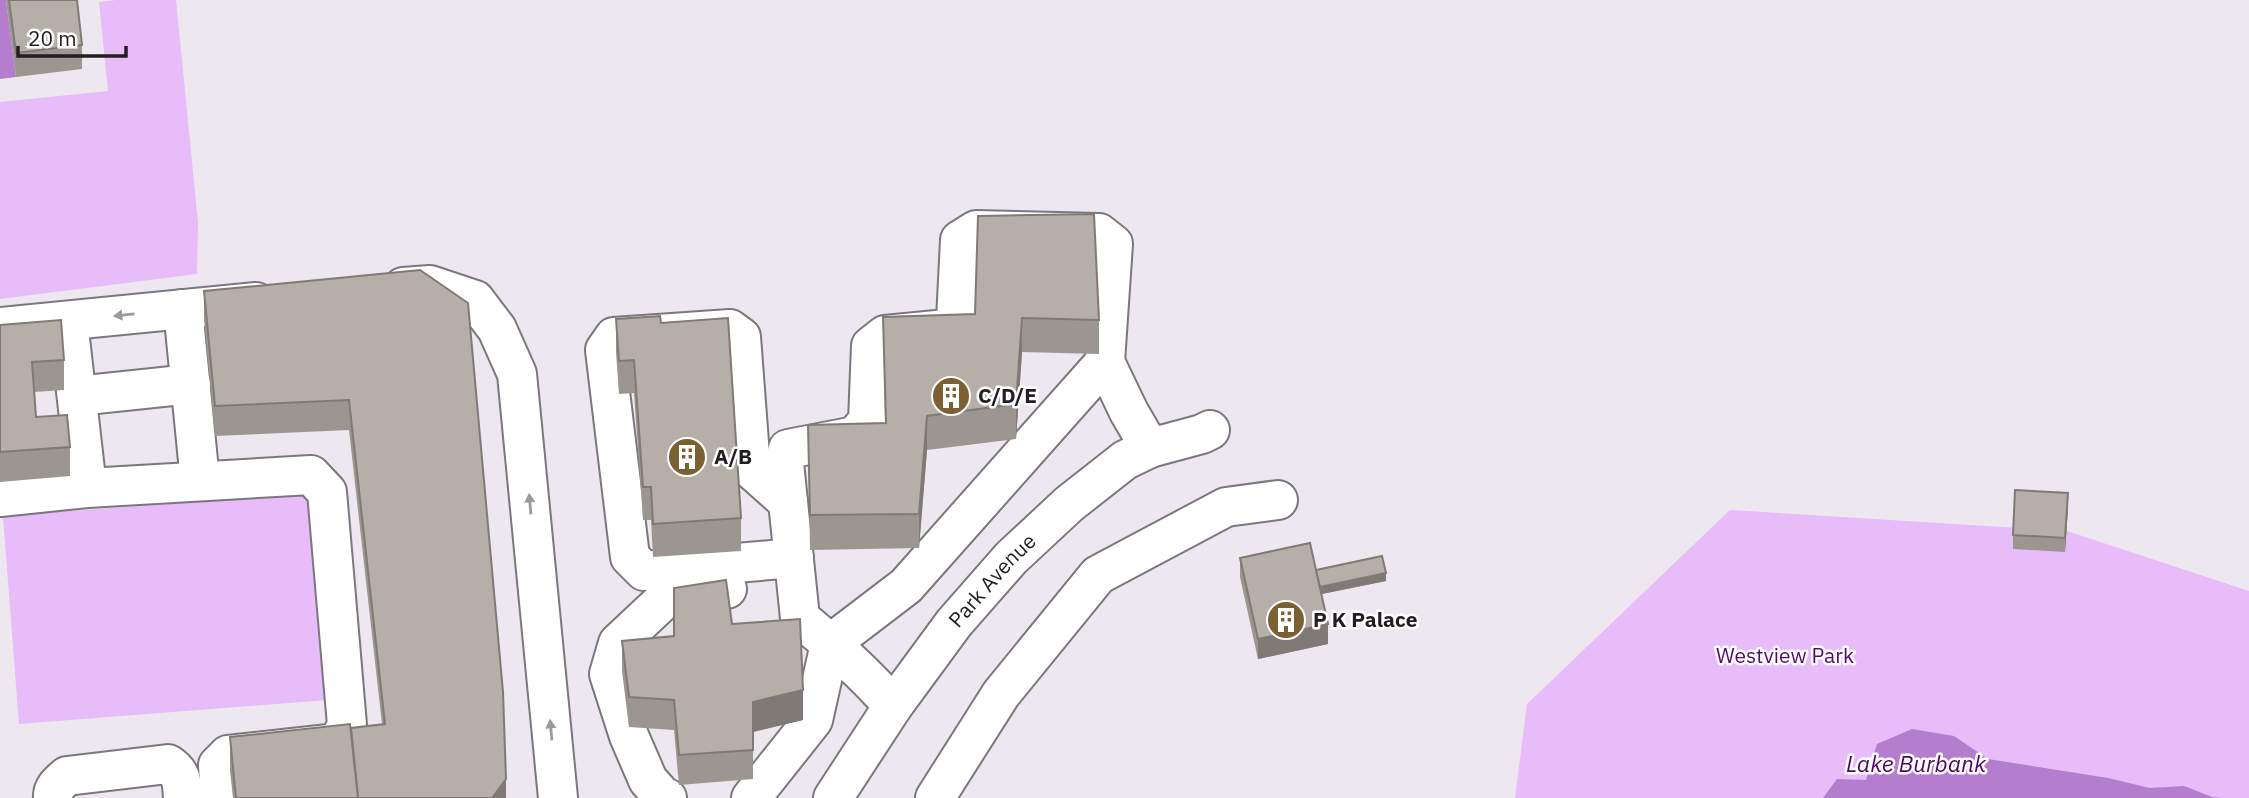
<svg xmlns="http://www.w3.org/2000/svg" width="2249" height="798" font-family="'IBM Plex Sans',sans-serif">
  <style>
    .green { fill: #e7bcf9 }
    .water { fill: #b57dcd }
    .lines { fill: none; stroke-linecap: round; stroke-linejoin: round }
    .minor-casing { stroke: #7c767e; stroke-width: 42 }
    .minor { stroke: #fff; stroke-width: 38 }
    .wall { fill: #9c9690 }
    .shaded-wall { fill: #7f7a75 }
    .building { fill: #b5afa7; stroke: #7f7a75; stroke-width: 2 }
    .oneway { fill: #9b9a9c }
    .labels { text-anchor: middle; stroke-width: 5; stroke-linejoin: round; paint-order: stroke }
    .poi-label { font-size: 21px; font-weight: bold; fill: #211e22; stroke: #fff; text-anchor: start }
    .street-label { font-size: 21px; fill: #211e22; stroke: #fff }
    .park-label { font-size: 21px; fill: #56096e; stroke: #fff }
    .water-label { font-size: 23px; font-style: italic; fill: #510269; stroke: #fff }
  </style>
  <rect width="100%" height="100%" fill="#ede7f0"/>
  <!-- green -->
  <g class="green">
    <polygon points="116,0 176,0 198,222 197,274 0,299 0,102 108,91 99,2"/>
    <polygon points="312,493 328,700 19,724 3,516"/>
    <polygon points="1730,510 2067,531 2249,591 2249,798 1515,798 1527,704"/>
  </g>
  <!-- water -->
  <g class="water">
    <polygon points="0,0 6,0 16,77 0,79"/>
    <polygon points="1912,729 1954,736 1988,759 2108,778 2150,788 2184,786 2212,797 2222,798 1823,798 1837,779 1866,780 1877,744"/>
  </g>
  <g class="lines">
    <defs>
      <g id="minor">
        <polyline points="403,287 430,285 475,300 497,329 517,374 558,798"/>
        <polyline points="183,309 200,481"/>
        <polyline points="0,327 256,302"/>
        <polyline points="1105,362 1129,412 1150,448"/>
        <polyline points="77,396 191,384"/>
        <polyline points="87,488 311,475 327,492 347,725 338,743 228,755 218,765 220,798"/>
        <polyline points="0,497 87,488 68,321"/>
        <polyline points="788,502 751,469 741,337 730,329 614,337 605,350 630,557 644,571 794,558"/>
        <path d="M53,798C52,788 60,782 67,776L168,764C182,773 182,782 183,798"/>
        <polyline points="667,798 663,797 648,780 629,736 609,674 618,643 666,598 727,589"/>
        <path d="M751,798L813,720L830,644L906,586L1105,362L1113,244L1099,233L976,230L960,240L956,320L947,329L885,335L871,346L868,421L855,436L788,449L784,463L800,618C833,646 865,673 893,706"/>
        <path id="s1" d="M833,798L893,706L954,623L1011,558L1069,504L1125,460L1150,448L1202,434L1210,430"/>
        <polyline points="935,798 1001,694 1098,575 1226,507 1278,500"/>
      </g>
    </defs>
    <!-- minor casing -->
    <use href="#minor" class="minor-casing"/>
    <!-- minor -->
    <use href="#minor" class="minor"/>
  </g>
  <!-- wall -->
  <g class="wall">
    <polygon points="6,0 77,0 82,45 82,69 16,77"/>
    <polygon points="420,270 506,798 233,798 230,771 230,737 351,728 382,724 349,430 215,436 204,320 204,291"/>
    <polygon points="975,314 1099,320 1099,354 1022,352 1016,439 927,450 919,548 810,550 808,425 885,423 883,317"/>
    <polygon points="616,319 661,323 741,518 741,551 653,557 651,520 643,520 634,393 619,394 616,352"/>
    <polygon points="0,325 64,360 64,390 34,392 36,417 70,447 70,476 0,482"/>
    <polygon points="2068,507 2065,552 2013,549 2013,535"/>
    <polygon points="1240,558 1316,570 1386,581 1321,594 1328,644 1258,659 1240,577"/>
    <polygon points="732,624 803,720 753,732 753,779 679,785 674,730 629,727 622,671 622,641 674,636"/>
  </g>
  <!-- shaded-wall -->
  <g class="shaded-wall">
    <polygon points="1022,318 1022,352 1016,439 1016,404"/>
    <polygon points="927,416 927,450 919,548 919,514"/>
    <polygon points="2068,493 2068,507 2065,552 2065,538"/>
    <polygon points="1386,573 1386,581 1317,595 1317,588"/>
    <polygon points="1328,624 1328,644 1258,659 1258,639"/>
    <polygon points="803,690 803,720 753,732 753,779 753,702"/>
    <polygon points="506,779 506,798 492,798"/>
  </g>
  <!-- building -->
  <g class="building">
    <polygon points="9,0 77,0 82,45 16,53"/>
    <polygon points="1094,214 1099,320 1022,318 1016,404 927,416 919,514 810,515 808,425 886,423 883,317 975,314 978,216"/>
    <polygon points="420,270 468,303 503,692 506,779 492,798 358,798 351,728 385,724 349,400 215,406 204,291"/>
    <polygon points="660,316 661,323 728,318 741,518 653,524 651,487 643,487 634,360 619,361 616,319"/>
    <polygon points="61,320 64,360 32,362 36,417 67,415 70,447 0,452 0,325"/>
    <polygon points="2015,490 2068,493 2065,538 2013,535"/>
    <polygon points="1310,543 1328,624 1258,639 1240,558"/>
    <polygon points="1382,556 1386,573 1320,587 1316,570"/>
    <polygon points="726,580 732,624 800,619 803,690 753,702 753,750 679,755 674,700 629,697 622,641 674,636 674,588"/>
    <polygon points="350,724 358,798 236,798 230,737"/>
  </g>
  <!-- one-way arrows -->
  <defs><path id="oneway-solid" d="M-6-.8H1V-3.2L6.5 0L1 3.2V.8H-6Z" transform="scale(1.75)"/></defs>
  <g class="oneway">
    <use href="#oneway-solid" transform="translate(124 315) rotate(174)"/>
    <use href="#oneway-solid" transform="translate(530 504) rotate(-95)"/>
    <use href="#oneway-solid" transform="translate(551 730) rotate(-95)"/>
  </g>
  <!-- icons -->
  <defs>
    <symbol id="building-disc" viewBox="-11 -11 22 22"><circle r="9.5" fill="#7b6032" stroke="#fff"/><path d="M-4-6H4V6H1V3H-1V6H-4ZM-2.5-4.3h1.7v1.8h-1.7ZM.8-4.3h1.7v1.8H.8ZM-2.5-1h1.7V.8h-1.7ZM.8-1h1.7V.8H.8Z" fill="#fff"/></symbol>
  </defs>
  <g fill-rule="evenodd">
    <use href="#building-disc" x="929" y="374" width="44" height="44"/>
    <use href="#building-disc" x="665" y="435" width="44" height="44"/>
    <use href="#building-disc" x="1264" y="598" width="44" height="44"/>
  </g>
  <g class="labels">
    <!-- poi labels -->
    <g class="poi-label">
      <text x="978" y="403">C/D/E</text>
      <text x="714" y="464">A/B</text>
      <text x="1313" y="627">P K Palace</text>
    </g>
    <!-- street labels -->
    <g class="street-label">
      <text dy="7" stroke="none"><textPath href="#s1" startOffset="270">Park Avenue</textPath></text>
    </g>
    <!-- park labels -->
    <g class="park-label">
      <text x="1785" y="663">Westview Park</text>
    </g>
    <!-- water labels -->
    <g class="water-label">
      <text x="1916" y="772">Lake Burbank</text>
    </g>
  </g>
  <!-- scale -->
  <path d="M18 46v10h108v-10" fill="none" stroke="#211e22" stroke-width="3.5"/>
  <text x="28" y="46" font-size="21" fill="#211e22" stroke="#ffffff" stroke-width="5" paint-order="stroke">20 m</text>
</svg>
